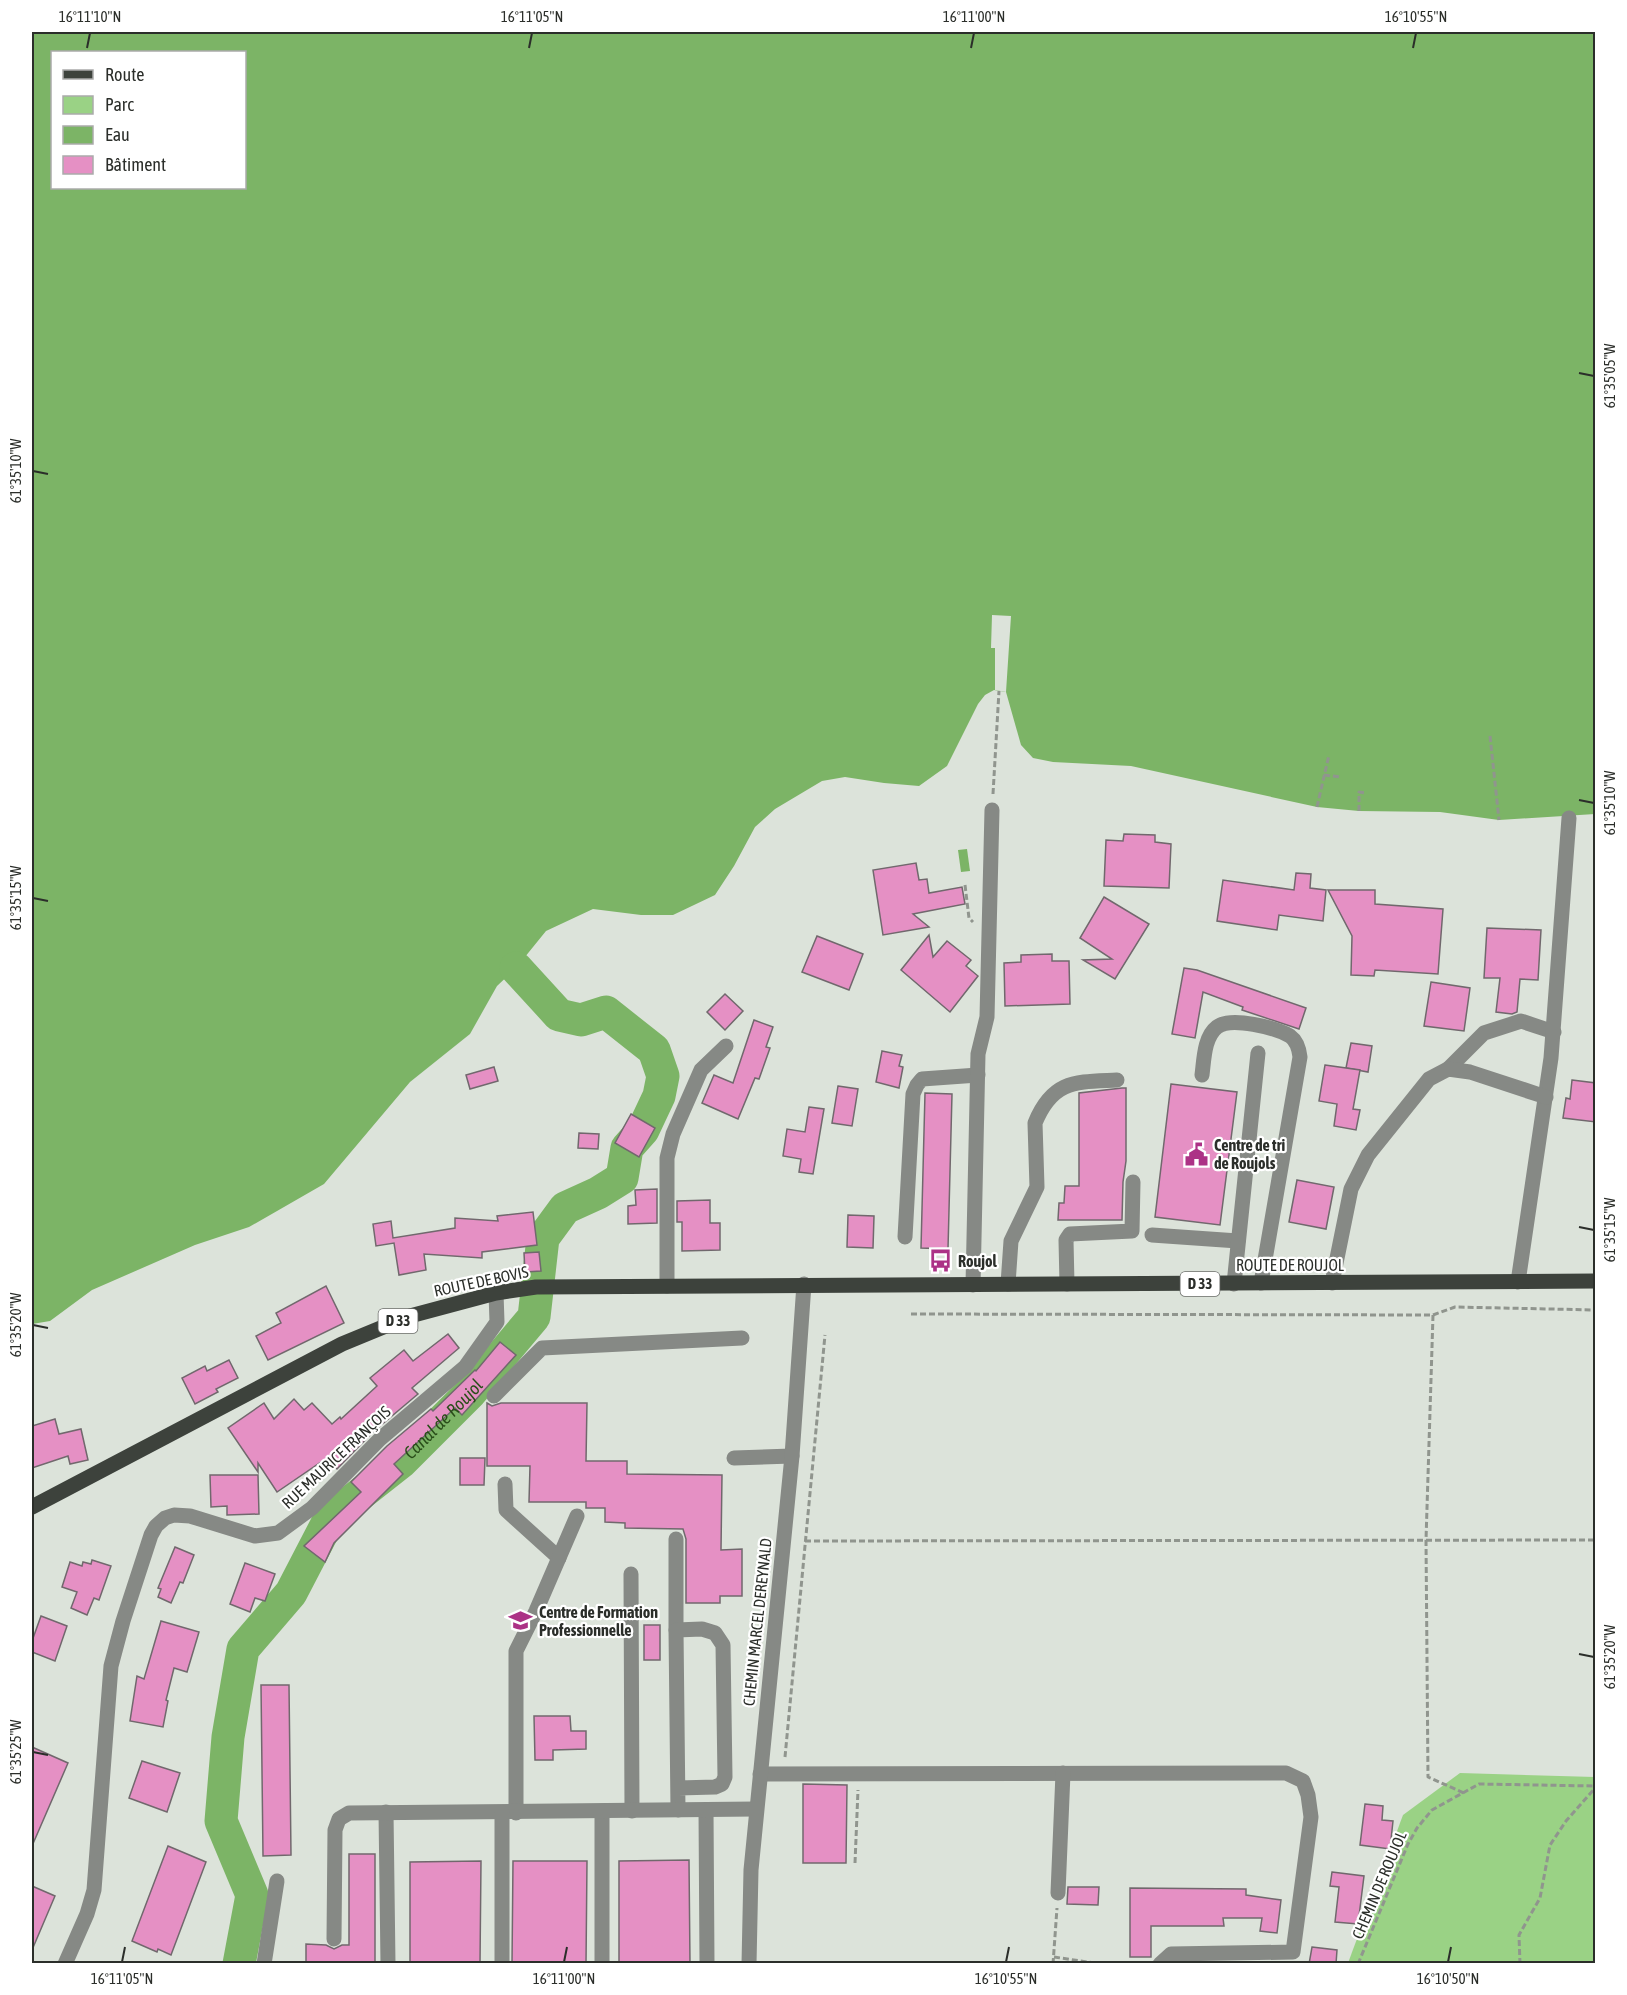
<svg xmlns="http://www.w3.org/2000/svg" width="1627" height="1995" font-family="'Asap Condensed',sans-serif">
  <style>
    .green { fill: #9ad285 }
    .water { fill: #7cb466; fill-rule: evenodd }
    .pier { fill: #dce3da }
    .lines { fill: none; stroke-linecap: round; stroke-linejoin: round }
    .river { stroke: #7cb466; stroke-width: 33 }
    .building { fill: #e590c4; stroke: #71686d; stroke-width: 1.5 }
    .path { stroke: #90958e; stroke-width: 3; stroke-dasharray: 6 3; stroke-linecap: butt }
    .minor { stroke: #868985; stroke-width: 15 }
    .major { stroke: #3d423c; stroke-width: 15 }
    .ticks { fill: none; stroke: #2b2e2a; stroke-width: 2 }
    .labels { text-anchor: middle; stroke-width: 4.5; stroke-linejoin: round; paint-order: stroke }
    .shield { fill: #fff; stroke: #6b6d6a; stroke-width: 1.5 }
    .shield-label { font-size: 15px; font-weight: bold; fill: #2b2e2a }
    .poi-label { font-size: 16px; font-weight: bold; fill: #2b2e2a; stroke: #fff; text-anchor: start }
    .street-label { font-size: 16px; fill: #2b2e2a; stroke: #fff }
    .water-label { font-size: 18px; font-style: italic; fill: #294e19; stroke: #fff }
    .neatline { fill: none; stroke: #2b2e2a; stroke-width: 2 }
    .ticks-label { font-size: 15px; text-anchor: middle; fill: #2b2e2a }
  </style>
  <rect width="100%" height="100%" fill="#dce3da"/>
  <!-- green -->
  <polygon class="green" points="1460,1773 1595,1777 1595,1963 1348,1963 1403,1815"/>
  <!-- water -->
  <g class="water">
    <path d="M32,32H1595V814L1499,820L1440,812L1359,811L1317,807L1131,766L1053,762L1033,758L1021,745L1006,692L994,690L985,695L978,704L947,766L919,786L884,783L845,777L822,781L775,809L755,827L734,866L715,895L673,915H641L593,909L546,931L516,968L497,986L470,1034L410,1082L324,1184L249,1227L195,1245L92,1290L50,1321L32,1324ZM52,52H244V188H52Z"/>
    <polygon points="967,849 970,871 961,872 958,850"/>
  </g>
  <!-- pier -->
  <polygon class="pier" points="992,615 1011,616 1006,692 995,690 995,648 991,648"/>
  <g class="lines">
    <!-- river -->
    <path class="river" id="s1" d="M239,1964L252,1895L221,1821L228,1737L243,1649L291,1593L330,1518L401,1462L471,1392L534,1317L543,1238L565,1208L598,1193L622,1178L627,1148L643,1130L659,1096L663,1076L654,1050L606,1012L581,1020L559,1015L516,968"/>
  </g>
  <!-- building -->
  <g class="building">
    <polygon points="1124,834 1155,835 1155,842 1171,844 1169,888 1104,886 1106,840 1123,841"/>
    <polygon points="916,863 919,880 927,879 929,893 962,887 965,904 913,914 929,927 883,935 873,870"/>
    <polygon points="1296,873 1311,874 1310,888 1326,890 1323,921 1279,915 1277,930 1217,921 1223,880 1294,890"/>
    <polygon points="1328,890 1375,890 1375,904 1443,909 1438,974 1375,970 1374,976 1351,975 1352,936"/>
    <polygon points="1104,897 1149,924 1115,979 1083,960 1112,959 1080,938"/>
    <polygon points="1487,928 1541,930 1538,980 1520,979 1517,1012 1512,1014 1496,1012 1500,978 1484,978"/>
    <polygon points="929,935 933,957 947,941 971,960 966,966 978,976 950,1012 901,970"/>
    <polygon points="817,936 863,954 849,990 802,972"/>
    <polygon points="1052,954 1052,961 1069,961 1070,1004 1005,1006 1004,963 1021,962 1021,955"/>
    <polygon points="1184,968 1197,970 1306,1008 1299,1029 1242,1010 1243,1007 1203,992 1195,1038 1172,1034"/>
    <polygon points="1431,982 1470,988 1464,1031 1424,1026"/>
    <polygon points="725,994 743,1011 725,1030 707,1012"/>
    <polygon points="754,1020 773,1027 766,1047 770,1048 759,1079 755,1078 738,1119 702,1103 714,1075 733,1083"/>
    <polygon points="1351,1043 1372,1046 1368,1072 1346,1068"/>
    <polygon points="882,1051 902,1055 899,1066 903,1067 899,1088 876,1082"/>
    <polygon points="1325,1065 1360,1070 1353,1109 1360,1110 1356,1130 1334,1126 1337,1104 1319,1101"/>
    <polygon points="494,1067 498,1081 470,1089 466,1075"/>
    <polygon points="1572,1080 1596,1083 1596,1122 1563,1118 1566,1098 1570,1099"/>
    <polygon points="1171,1084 1237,1092 1220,1225 1155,1217"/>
    <polygon points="838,1086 858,1089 852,1126 832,1123"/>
    <polygon points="1122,1088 1126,1088 1126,1161 1123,1182 1122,1220 1058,1220 1059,1203 1064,1203 1065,1186 1079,1186 1079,1093"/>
    <polygon points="925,1093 952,1094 948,1249 921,1248"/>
    <polygon points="809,1107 824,1109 813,1174 799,1172 801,1159 783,1156 787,1129 805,1132"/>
    <polygon points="631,1114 655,1128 639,1157 615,1143"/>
    <polygon points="579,1133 599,1134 598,1149 578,1148"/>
    <polygon points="1297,1180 1334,1187 1326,1229 1289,1222"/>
    <polygon points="657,1189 657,1223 628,1224 628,1206 636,1205 635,1190"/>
    <polygon points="710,1200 710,1223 720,1223 720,1250 682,1251 682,1222 677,1222 677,1201"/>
    <polygon points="533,1212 537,1245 482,1252 482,1258 424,1254 426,1270 399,1275 394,1243 376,1246 373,1224 391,1221 393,1238 455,1228 455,1218 498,1221 497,1216"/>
    <polygon points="848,1215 874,1216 873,1248 847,1247"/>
    <polygon points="539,1252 541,1271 525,1272 524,1253"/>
    <polygon points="326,1286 344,1323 268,1360 256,1336 281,1323 276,1313"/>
    <polygon points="448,1334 459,1348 412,1388 418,1394 373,1432 337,1469 333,1465 331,1467 324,1460 277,1492 258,1463 258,1472 228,1428 264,1403 274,1419 294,1399 304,1410 312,1403 332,1424 340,1417 341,1419 377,1386 370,1378 404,1350 413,1361"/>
    <polygon points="500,1342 516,1355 462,1415 455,1408 394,1464 403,1474 334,1543 325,1562 304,1546 361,1492 351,1482 387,1446 431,1409 433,1411 475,1370 476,1371"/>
    <polygon points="229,1360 238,1378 216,1389 218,1392 195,1404 182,1378 205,1366 207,1371"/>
    <polygon points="487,1403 492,1406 501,1403 587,1403 586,1461 627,1461 627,1474 722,1475 721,1550 742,1549 742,1596 720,1596 720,1603 686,1603 686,1539 683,1529 625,1528 625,1523 605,1522 605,1508 586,1508 586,1502 529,1502 530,1466 487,1466"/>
    <polygon points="55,1419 59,1434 81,1429 88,1460 70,1464 68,1456 32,1468 32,1426"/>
    <polygon points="460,1458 485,1458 484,1485 460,1485"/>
    <polygon points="210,1475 258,1475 259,1514 227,1515 227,1506 211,1507"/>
    <polygon points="175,1547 194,1555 183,1583 180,1582 171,1603 158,1597 161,1589 158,1588"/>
    <polygon points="92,1560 111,1566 99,1600 94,1598 87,1615 71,1608 77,1592 62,1587 70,1562 82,1566 83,1562 91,1564"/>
    <polygon points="245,1563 275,1574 265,1601 255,1598 250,1612 230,1604"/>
    <polygon points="41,1616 67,1626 55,1661 32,1652 32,1641"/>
    <polygon points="161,1621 199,1632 187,1672 174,1668 166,1700 168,1701 163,1727 130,1721 137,1676 144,1679"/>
    <rect x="644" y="1625" width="16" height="35"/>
    <polygon points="261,1685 289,1685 291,1855 263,1856"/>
    <polygon points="534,1716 570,1716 571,1731 586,1731 586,1749 553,1750 553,1760 535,1760"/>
    <polygon points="32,1747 68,1763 32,1846"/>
    <polygon points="142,1761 180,1773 167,1812 129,1798"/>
    <polygon points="803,1784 847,1785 846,1863 803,1863"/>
    <polygon points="1365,1804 1383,1806 1382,1820 1393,1821 1390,1849 1360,1845"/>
    <polygon points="168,1846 206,1862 171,1955 158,1949 157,1952 132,1941"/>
    <polygon points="349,1854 375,1854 375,1964 306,1964 306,1944 326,1945 334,1949 342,1945 349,1945"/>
    <polygon points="689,1860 690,1964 619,1964 619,1861"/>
    <polygon points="481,1861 480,1964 410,1964 410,1862"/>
    <polygon points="513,1861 587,1861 586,1964 512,1964"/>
    <polygon points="1332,1872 1364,1876 1358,1924 1335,1922 1339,1887 1330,1886"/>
    <polygon points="32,1886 55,1896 32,1950"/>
    <polygon points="1068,1887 1099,1887 1098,1905 1067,1904"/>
    <polygon points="1130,1888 1246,1889 1246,1895 1281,1900 1277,1933 1260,1931 1262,1918 1223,1918 1224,1926 1151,1926 1151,1957 1130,1957"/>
    <polygon points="1312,1947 1337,1950 1336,1964 1309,1964"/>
  </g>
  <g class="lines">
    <!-- path -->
    <g class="path">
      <polyline points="1490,736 1499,820"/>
      <polyline points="1324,775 1341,777"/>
      <polyline points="993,794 999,691"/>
      <polyline points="1317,807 1329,755"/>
      <polyline points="1359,811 1359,792 1366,793"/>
      <polyline points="965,885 969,918 973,922"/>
      <polyline points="911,1314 1433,1315 1455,1307 1596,1310"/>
      <polyline points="1433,1315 1426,1540 1428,1777 1464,1793"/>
      <polyline points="805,1541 1596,1540"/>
      <polyline points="785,1757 825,1335"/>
      <polyline points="855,1863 858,1790"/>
      <polyline points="1054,1957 1101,1964"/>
      <polyline points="1053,1964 1057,1908"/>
      <polyline points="1358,1964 1408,1844 1417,1828 1432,1810 1479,1784 1596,1786"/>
      <polyline points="1520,1964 1519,1935 1540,1898 1550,1845 1566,1821 1596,1787"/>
    </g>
    <!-- minor -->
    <g class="minor">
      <polyline points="1448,1069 1484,1033 1521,1021 1554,1032"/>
      <path d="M1202,1075C1204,1060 1204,1037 1217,1027C1231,1016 1276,1028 1290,1036C1297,1041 1299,1048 1300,1057L1261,1283"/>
      <polyline points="1152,1235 1238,1241"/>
      <polyline points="905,1237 913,1094 917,1085 922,1079 978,1075"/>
      <polyline points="1518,1282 1551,1058 1569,818"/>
      <polyline points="1332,1283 1351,1189 1368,1155 1429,1079 1448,1069 1470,1072 1546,1097"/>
      <path d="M1008,1284L1011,1241L1037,1187L1035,1123C1053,1079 1077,1082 1117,1080"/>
      <polyline points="1067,1284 1066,1240 1070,1234 1132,1231 1133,1182"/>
      <polyline points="1234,1284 1258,1053"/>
      <polyline points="973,1285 978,1054 987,1017 992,810"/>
      <polyline points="667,1286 667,1158 673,1134 701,1070 726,1046"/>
      <polyline points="494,1396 542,1348 742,1338"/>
      <polyline points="734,1458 792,1456"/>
      <polyline points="505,1484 506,1510 559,1558"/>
      <polyline points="631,1574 632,1811"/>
      <polyline points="676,1630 676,1539"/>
      <polyline points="760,1774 1286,1773 1303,1781 1308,1795 1311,1817 1293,1952 1171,1954 1160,1964"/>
      <polyline points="678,1810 676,1630 702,1629 715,1633 723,1645 725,1777 722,1784 715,1787 678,1788"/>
      <polyline points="706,1810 707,1964"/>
      <polyline points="602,1811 602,1964"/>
      <polyline points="386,1812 388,1964"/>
      <polyline points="516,1813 516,1651 536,1611 577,1516"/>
      <polyline points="1058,1893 1063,1773"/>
      <polyline points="334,1939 335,1830 339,1819 349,1813 756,1809"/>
      <polyline points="65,1964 87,1914 94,1890 111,1666 123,1621 151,1535 156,1526 165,1518 174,1515 190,1516 255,1536 278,1533 312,1508 380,1439 465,1367 497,1322 496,1293"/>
      <polyline points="264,1964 277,1881"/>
      <polyline points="502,1964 502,1813"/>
      <polyline points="749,1964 751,1870 792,1456 804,1284"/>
    </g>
    <!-- major -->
    <polyline class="major" points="32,1507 342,1344 410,1316 496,1293 536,1287 1596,1281"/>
  </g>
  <!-- ticks -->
  <path class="ticks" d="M87,48L90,33M529,48L532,33M971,48L974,33M1413,48L1416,33M1579,373L1594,376M33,471L48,474M1579,800L1594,803M33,898L48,901M1579,1227L1594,1230M33,1325L48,1328M1579,1654L1594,1657M33,1752L48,1755M122,1962L125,1947M564,1962L567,1947M1006,1962L1009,1947M1448,1962L1451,1947"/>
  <!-- icons -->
  <defs>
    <symbol id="civic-bare" viewBox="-9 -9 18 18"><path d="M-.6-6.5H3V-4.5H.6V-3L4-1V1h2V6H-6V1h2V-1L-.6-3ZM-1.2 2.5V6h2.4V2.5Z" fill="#ac3286" stroke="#fff" stroke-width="2.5" paint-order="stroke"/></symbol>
    <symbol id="bus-bare" viewBox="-9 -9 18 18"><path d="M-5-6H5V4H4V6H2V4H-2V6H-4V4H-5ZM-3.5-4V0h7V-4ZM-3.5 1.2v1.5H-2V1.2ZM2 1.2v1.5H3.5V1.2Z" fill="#ac3286" stroke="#fff" stroke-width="2.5" paint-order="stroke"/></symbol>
    <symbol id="school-bare" viewBox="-9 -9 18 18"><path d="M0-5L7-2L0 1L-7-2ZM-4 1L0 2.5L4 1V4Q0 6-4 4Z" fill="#ac3286" stroke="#fff" stroke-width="2.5" paint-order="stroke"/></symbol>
  </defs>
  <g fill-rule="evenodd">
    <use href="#civic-bare" x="1180" y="1138" width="33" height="33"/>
    <use href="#bus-bare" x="924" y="1244" width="33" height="33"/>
    <use href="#school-bare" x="504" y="1604" width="33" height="33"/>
  </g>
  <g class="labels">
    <!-- shield labels -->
    <g class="shield">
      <rect x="1180.5" y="1272" width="39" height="24" rx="4.5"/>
      <rect x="378.5" y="1309" width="39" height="24" rx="4.5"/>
    </g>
    <g class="shield-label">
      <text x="1200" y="1289">D 33</text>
      <text x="398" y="1326">D 33</text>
    </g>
    <!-- poi labels -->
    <g class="poi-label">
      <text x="1214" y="1151">Centre de tri<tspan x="1214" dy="18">de Roujols</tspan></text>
      <text x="958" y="1267">Roujol</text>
      <text x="539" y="1618">Centre de Formation<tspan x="539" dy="18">Professionnelle</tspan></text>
    </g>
    <!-- street labels -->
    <g class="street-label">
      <text x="1290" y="1271">ROUTE DE ROUJOL</text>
      <text transform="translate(481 1281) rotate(-12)" y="6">ROUTE DE BOVIS</text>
      <text transform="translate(336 1457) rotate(-43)" y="6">RUE MAURICE FRANÇOIS</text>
      <text transform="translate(757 1622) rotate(-84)" y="6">CHEMIN MARCEL DEREYNALD</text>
      <text transform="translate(1379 1885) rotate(-67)" y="6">CHEMIN DE ROUJOL</text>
    </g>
    <!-- water labels -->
    <g class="water-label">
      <text dy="6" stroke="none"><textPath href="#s1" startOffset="633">Canal de Roujol</textPath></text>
    </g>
  </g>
  <!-- border -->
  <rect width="1627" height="1995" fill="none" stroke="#ffffff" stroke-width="66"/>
  <!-- legend -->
  <rect x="51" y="51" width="195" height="138" fill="#ffffff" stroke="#aaabaa" stroke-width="1.5"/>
  <rect x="63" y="70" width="30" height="9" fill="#3d423c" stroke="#aaabaa" stroke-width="1.5"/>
  <text x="105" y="81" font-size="18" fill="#2b2e2a">Route</text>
  <rect x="63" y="96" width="30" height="18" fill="#9ad285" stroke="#aaabaa" stroke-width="1.5"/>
  <text x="105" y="111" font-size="18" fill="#2b2e2a">Parc</text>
  <rect x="63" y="126" width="30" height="18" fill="#7cb466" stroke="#aaabaa" stroke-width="1.5"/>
  <text x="105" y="141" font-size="18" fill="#2b2e2a">Eau</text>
  <rect x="63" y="156" width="30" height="18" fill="#e590c4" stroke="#aaabaa" stroke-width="1.5"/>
  <text x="105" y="171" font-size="18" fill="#2b2e2a">Bâtiment</text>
  <rect x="33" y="33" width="1561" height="1929" class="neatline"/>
  <g class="ticks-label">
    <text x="90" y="22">16°11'10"N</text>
    <text x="532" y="22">16°11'05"N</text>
    <text x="974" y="22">16°11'00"N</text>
    <text x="1416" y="22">16°10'55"N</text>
    <text transform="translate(1610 376) rotate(-90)" y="5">61°35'05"W</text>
    <text transform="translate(16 471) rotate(-90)" y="5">61°35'10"W</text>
    <text transform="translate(1610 803) rotate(-90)" y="5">61°35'10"W</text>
    <text transform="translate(16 898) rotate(-90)" y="5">61°35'15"W</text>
    <text transform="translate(1610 1230) rotate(-90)" y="5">61°35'15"W</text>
    <text transform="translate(16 1325) rotate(-90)" y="5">61°35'20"W</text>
    <text transform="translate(1610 1657) rotate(-90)" y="5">61°35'20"W</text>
    <text transform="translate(16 1752) rotate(-90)" y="5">61°35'25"W</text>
    <text x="122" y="1984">16°11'05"N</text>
    <text x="564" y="1984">16°11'00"N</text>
    <text x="1006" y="1984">16°10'55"N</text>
    <text x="1448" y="1984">16°10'50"N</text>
  </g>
</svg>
